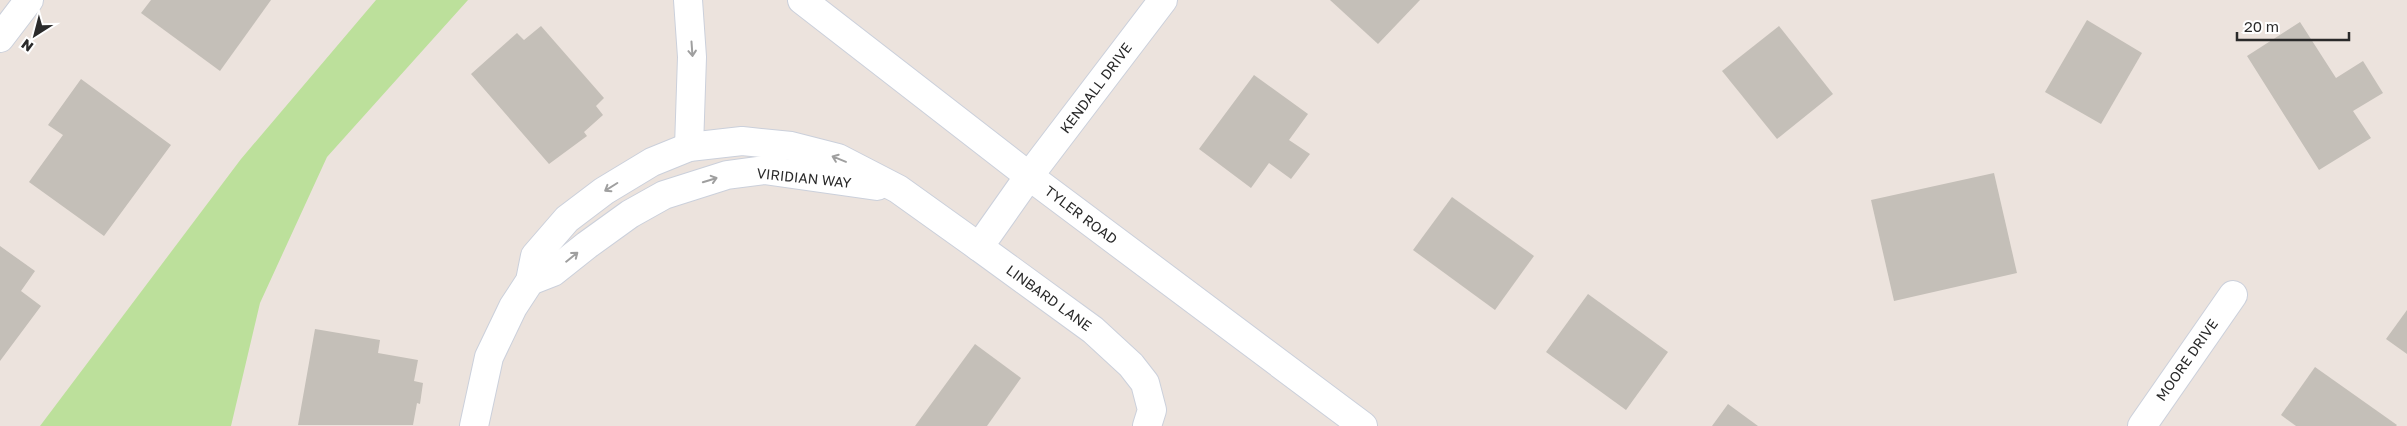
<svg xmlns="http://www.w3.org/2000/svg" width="2407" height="426" font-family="'Golos Text',sans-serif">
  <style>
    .green { fill: #bce09b }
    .building { fill: #c4bfb8 }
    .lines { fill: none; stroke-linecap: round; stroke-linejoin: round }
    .street-casing { stroke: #cbd0db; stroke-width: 30 }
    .secondary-casing { stroke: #cbd0db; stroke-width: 30 }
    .street { stroke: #fff; stroke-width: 28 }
    .secondary { stroke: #fff; stroke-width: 28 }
    .oneway { stroke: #9f9f9f }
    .labels { text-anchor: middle; stroke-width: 5; stroke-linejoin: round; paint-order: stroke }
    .street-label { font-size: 14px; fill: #2a2a2a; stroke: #fff }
  </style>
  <rect width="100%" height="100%" fill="#ece3dd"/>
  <!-- green -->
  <polygon class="green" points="376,0 468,0 327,157 260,303 231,426 40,426 241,159"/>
  <!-- building -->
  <g class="building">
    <polygon points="151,0 271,0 220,71 141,13"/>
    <polygon points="1330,0 1420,0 1378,44"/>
    <polygon points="2087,20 2142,53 2101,124 2045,92"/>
    <polygon points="2300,22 2336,78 2363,61 2383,93 2353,111 2371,138 2319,170 2247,56"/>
    <polygon points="541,26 604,98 596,106 603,115 584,132 587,136 549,164 471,74 517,33 524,40"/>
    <polygon points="1779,26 1833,94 1777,139 1722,71"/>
    <polygon points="1254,75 1308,114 1289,140 1310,154 1291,179 1269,163 1251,188 1199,149"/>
    <polygon points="81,79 171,145 104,236 29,182 63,135 48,125"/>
    <polygon points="1994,173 2017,273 1894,301 1871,200"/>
    <polygon points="1452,197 1534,256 1495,310 1413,250"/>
    <polygon points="0,246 35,271 21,291 41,306 0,361"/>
    <polygon points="1588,294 1668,352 1626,410 1546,352"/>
    <polygon points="2407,310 2407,354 2386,339"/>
    <polygon points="315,329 380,340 378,353 418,360 414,381 423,383 420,404 417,403 413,425 298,425"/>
    <polygon points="975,344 1021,378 987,426 915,426"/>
    <polygon points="2315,367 2397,425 2396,426 2296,426 2281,415"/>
    <polygon points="1728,404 1758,426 1712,426"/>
  </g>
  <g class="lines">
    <defs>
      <g id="street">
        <polyline points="0,38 29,0"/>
        <polyline points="530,281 553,272 587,245 630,214 664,195 727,175 764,170 877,186"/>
        <polyline points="474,426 489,357 513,307 530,281 535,256 567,219 604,191 652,162 689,147 742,141 791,146 838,158 898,189 979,247"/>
        <polyline points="1147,426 1152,410 1145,383 1131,365 1093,330 979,247 1029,176 1163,0"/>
        <polyline points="2142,426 2233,295"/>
      </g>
      <g id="secondary">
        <polyline points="688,0 692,57 689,147"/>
        <polyline points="802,0 1029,176 1363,426"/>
      </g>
    </defs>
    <!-- street casing -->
    <use href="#street" class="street-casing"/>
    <!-- secondary casing -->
    <use href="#secondary" class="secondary-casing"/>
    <!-- street -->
    <use href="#street" class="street"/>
    <!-- secondary -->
    <use href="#secondary" class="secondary"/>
  </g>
  <!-- one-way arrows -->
  <defs><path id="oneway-shaft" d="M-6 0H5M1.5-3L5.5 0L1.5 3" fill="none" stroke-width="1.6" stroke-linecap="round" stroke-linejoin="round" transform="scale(1.25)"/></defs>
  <g class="oneway">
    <use href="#oneway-shaft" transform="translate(692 49) rotate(86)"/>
    <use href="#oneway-shaft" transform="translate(839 159) rotate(-158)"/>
    <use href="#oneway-shaft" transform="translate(710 180) rotate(-17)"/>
    <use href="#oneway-shaft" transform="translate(611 187) rotate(148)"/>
    <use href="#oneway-shaft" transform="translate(572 257) rotate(-39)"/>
  </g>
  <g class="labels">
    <!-- street labels -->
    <g class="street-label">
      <text transform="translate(1096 88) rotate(-53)" y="5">KENDALL DRIVE</text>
      <text transform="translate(804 178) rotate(6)" y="5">VIRIDIAN WAY</text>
      <text transform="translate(1081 215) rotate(37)" y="5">TYLER ROAD</text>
      <text transform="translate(1049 298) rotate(36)" y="5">LINBARD LANE</text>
      <text transform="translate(2187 360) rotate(-55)" y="5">MOORE DRIVE</text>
    </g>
  </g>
  <!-- north arrow -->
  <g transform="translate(35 35) rotate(216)" stroke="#ffffff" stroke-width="4" paint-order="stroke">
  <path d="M0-4L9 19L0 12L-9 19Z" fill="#2a2a2a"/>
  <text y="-8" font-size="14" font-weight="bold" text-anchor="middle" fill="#2a2a2a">N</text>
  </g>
  <!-- scale -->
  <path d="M2237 32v8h112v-8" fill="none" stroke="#2a2a2a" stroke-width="2.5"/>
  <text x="2244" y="32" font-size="15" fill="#2a2a2a" stroke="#ffffff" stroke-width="4" paint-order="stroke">20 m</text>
</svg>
